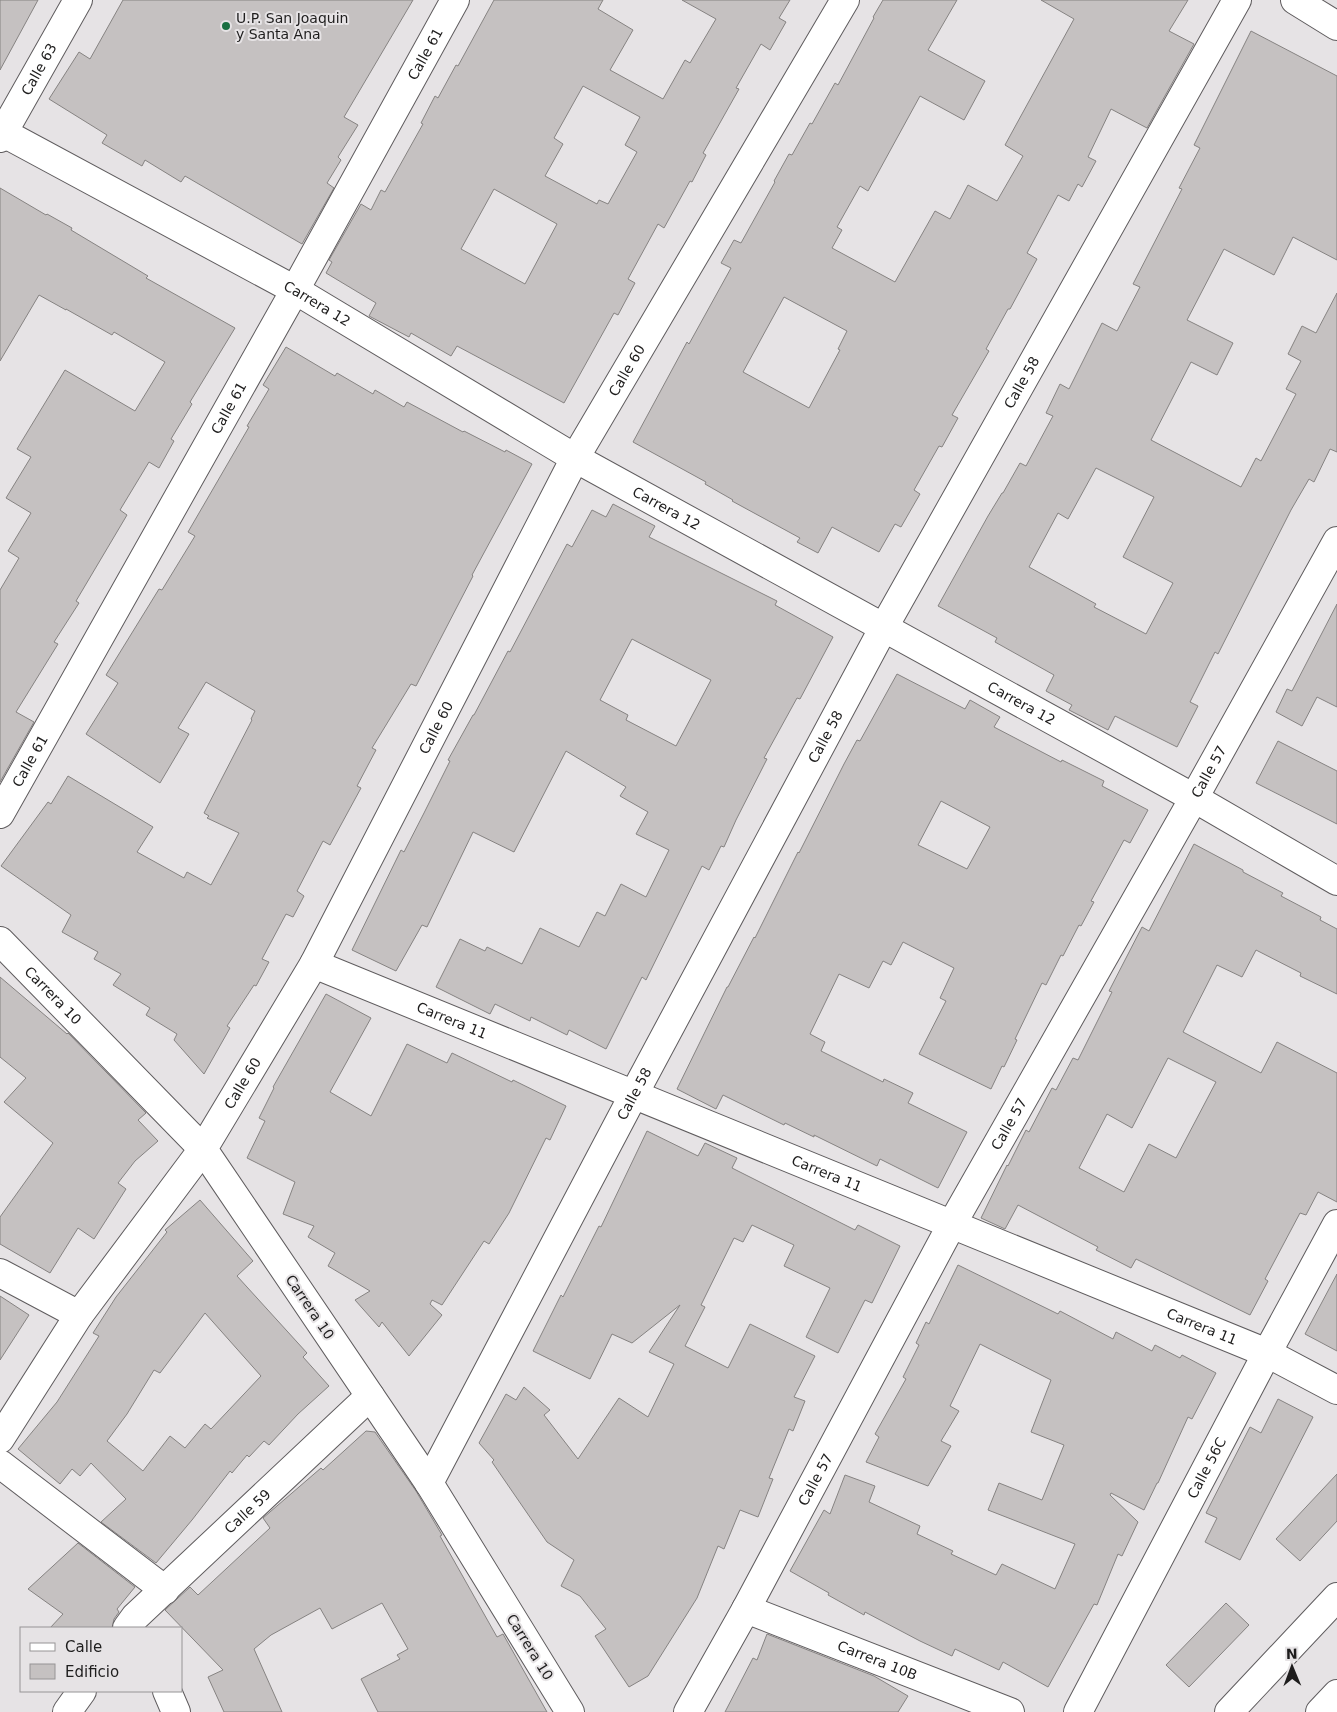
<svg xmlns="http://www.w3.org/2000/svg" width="1337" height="1712" font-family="'DejaVu Sans',sans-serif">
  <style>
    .building { fill: #c5c1c1; stroke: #868382; fill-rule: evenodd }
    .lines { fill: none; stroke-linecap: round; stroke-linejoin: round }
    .minor-casing { stroke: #5f5c5e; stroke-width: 30 }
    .tertiary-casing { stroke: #5f5c5e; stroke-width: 30 }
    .secondary-casing { stroke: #5f5c5e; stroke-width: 30 }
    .minor { stroke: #fff; stroke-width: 28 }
    .tertiary { stroke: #fff; stroke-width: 28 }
    .secondary { stroke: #fff; stroke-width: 28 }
    .poi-dot { fill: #196f41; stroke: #e6e3e5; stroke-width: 2 }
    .labels { text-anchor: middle; stroke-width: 4; stroke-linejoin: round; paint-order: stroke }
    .poi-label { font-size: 14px; fill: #1e1d1d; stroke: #e6e3e5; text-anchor: start }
    .street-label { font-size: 14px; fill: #1e1d1d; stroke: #e6e3e5 }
  </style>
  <rect width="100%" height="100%" fill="#e6e3e5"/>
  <!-- building -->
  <g class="building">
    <polygon points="0,0 38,0 0,70"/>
    <polygon points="123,0 413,0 344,117 358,125 338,157 341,160 327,183 334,188 302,244 185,176 181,182 145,160 142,166 102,143 107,135 49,99 79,52 90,59"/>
    <path d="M494,0H603L598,9L633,30L610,70L663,99L685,60L690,63L716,19L682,0H790L779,18L786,22L770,50L761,44L736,88L739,89L703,153L706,155L692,182L690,181L664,228L658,224L628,279L635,283L618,315L614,313L564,403L457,346L451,356L411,333L409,337L369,316L376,303L326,273L332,262L329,260L361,204L371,210L381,190L385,192L423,124L421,123L435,96L438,98L456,65L458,66ZM583,86L640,117L625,145L637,152L608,204L599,200L597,204L545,176L563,144L554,138ZM494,189L557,224L525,284L461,249Z"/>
    <path d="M883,0H957L928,50L985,81L964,120L920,96L868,191L860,186L837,227L842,230L832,248L895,282L935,211L950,219L968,185L997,201L1023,156L1005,145L1074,19L1041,0H1188L1169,31L1194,44L1147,128L1111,109L1088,157L1096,161L1082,187L1078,184L1069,201L1058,195L1027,253L1037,259L1010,309H1008L986,349L989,351L952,415L958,418L942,447L939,446L914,490L920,494L901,527L895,524L879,552L832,527L818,553L797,542L800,538L732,501L733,500L705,484L706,482L633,442L687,342L689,344L731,268L721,263L734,240L741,243L775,182L774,181L789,154L792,155L810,123L812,124L835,83L838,85L874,18L873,17ZM784,297L847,331L838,349L840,350L809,408L743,372Z"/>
    <path d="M1251,31L1337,76V260L1293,237L1274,275L1224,249L1187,320L1233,343L1217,375L1191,362L1151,440L1241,487L1256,458L1261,461L1296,394L1286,389L1301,361L1288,354L1302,326L1316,333L1337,293V452L1330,449L1314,482L1309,479L1291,510L1218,654L1215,652L1190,702L1198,706L1177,747L1115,716L1108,730L1069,710L1072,705L1046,691L1054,675L995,642L997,638L938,606L988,516L1002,493H1003L1020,463L1026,466L1053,416L1046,413L1060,384L1069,389L1102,323L1117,331L1140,287L1133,284L1182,189L1179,188L1200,148L1194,145ZM1096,468L1154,497L1123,557L1173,583L1146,634L1094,607L1096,604L1029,567L1058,513L1068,519Z"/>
    <polygon points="0,188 46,215 47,214 72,228 71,230 148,276 146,278 235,328 190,402 192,404 171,439 174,441 159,468 149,462 120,510 127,515 76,601 79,603 54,642 58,644 16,712 34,722 0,782 0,590 19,558 8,551 31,513 6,498 31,457 17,449 65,370 135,411 165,362 114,332 112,335 66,309 66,310 39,295 0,361"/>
    <polygon points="286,347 335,376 337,373 373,394 375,390 404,407 407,402 463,432 464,431 505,452 506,450 532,464 472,575 473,576 416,686 411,684 372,748 376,750 357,786 361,788 330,845 323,841 297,891 304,896 293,917 286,914 262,959 269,962 256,986 254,985 227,1026 230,1028 204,1074 174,1040 177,1034 146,1015 150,1008 113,985 121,974 94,959 98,952 62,932 71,915 1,866 48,802 51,804 68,776 153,827 137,852 184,878 187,872 211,885 239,833 207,818 209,816 204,813 252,720 251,719 255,711 206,682 178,728 189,734 160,783 86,734 118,683 106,675 159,589 162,590 195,536 188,532 249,427 247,426 269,389 263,385"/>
    <path d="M613,504L655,526L649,537L777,601L775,605L833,637L800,699L797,698L764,758L767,759L736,820L724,847L721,846L709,870L702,866L646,980L642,977L606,1049L569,1030L567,1035L531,1017L530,1021L495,1004L490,1014L436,987L460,939L485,951L487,947L522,964L540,928L579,947L597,912L605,916L621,884L646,897L669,850L636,834L648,812L620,796L626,787L566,751L514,852L473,832L427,927L422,925L396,971L352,950L401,850L404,852L424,813L450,761L448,760L473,715H474L508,651L510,652L567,544L572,547L592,510L606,517ZM632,639L711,680L676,746L626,720L628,715L600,700Z"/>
    <polygon points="1337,604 1337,707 1317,697 1302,726 1276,712 1287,689 1292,691"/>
    <path d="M897,674L965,709L970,700L1000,717L994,727L1061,762L1062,760L1104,781L1102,786L1148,810L1130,843L1124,840L1091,901L1094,902L1081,926L1079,925L1063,956L1061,955L1046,985L1042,983L1015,1039L1017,1040L1004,1067L1002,1066L991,1089L919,1054L946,1001L940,998L954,968L903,942L891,965L883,961L869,988L839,974L810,1034L825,1042L821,1051L883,1082L884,1079L913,1093L908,1103L967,1132L938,1188L880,1159L877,1166L814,1135V1137L785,1123L784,1125L723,1095L716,1109L677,1089L727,987H728L754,937L755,938L798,852L799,853L844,764L857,740L860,741ZM941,801L990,827L967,869L918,845Z"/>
    <polygon points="1278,741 1337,771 1337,824 1256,783"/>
    <path d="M1194,844L1243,870V872L1283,893L1281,896L1321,917L1320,920L1337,929V994L1300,976L1301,973L1256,950L1242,977L1217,965L1183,1032L1261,1073L1277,1042L1337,1073V1202L1318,1192L1306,1215L1300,1213L1265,1279L1268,1281L1250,1315L1136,1259L1131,1268L1096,1250L1098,1247L1018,1205L1005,1229L981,1218L1007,1165L1008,1166L1026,1130L1029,1132L1052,1088L1056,1090L1073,1058L1078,1060L1112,992L1109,991L1142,927L1149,931ZM1168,1058L1216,1082L1176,1158L1149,1144L1124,1192L1079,1168L1107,1114L1132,1128Z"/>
    <polygon points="0,977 67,1034 68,1033 146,1113 138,1120 158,1141 135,1161 118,1183 126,1189 94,1239 78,1228 50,1273 0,1244 0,1217 53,1143 4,1102 26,1078 0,1057"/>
    <polygon points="326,994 371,1018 330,1092 371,1116 407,1044 447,1063 452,1053 512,1082 513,1080 566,1106 550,1140 546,1138 509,1213 489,1244 484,1241 442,1305 432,1300 430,1304 442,1315 409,1356 382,1322 379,1327 355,1300 370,1291 328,1266 335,1253 308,1237 314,1226 283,1214 295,1182 247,1158 265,1121 259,1118 274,1088 273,1087"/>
    <polygon points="647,1131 698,1156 705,1143 737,1158 732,1168 855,1230 858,1225 900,1246 872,1303 865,1300 838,1353 806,1337 830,1288 784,1266 794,1245 752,1225 743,1242 734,1238 701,1305 705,1307 685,1346 728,1368 750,1324 815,1356 794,1397 805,1401 793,1431 789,1429 769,1478 773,1479 758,1517 740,1510 724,1549 718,1546 697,1598 648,1676 629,1687 595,1636 606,1629 580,1596 561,1586 574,1560 547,1542 492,1462 494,1460 479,1443 506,1394 516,1400 524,1387 550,1410 544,1415 578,1459 619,1398 648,1417 674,1364 649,1352 680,1305 632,1343 612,1334 590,1379 533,1351 561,1295 563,1297 599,1226 601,1227"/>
    <path d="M200,1200L253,1261L237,1276L307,1353L303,1357L329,1386L298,1414L269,1445L264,1441L249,1457L247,1455L232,1473L230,1471L192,1520L156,1563L101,1522L126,1499L91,1463L80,1476L72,1469L60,1484L18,1449L57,1402L99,1336L93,1333L116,1297L167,1232L165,1230ZM205,1313L261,1376L211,1429L205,1424L185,1448L170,1436L143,1471L107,1441L127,1414L154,1370L160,1373Z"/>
    <polygon points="958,1265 1058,1314 1060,1311 1113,1339 1116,1332 1152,1351 1155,1345 1180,1358 1182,1355 1216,1373 1192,1419 1188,1417 1158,1483 1157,1483 1144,1510 1111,1493 1110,1495 1138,1522 1122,1556 1118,1554 1097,1605 1094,1604 1048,1687 1003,1662 999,1670 955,1649 952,1656 920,1641 865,1612 864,1615 828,1595 829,1593 790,1571 824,1510 830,1514 845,1475 875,1486 869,1502 920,1526 917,1534 953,1551 951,1554 996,1575 1002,1564 1055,1589 1075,1544 988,1510 999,1483 1042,1500 1064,1445 1031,1432 1051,1380 980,1344 950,1406 959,1411 941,1441 951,1446 928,1486 866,1462 879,1437 875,1434 906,1379 903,1377 919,1345 916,1343 926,1322 929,1324"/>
    <polygon points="1337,1274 1337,1351 1305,1334"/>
    <polygon points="0,1296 29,1315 0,1360"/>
    <polygon points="1278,1399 1313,1417 1240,1560 1205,1542 1217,1518 1206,1513 1250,1427 1261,1433"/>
    <polygon points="366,1431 375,1432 416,1491 442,1535 440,1536 497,1637 503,1634 547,1712 378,1712 361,1679 400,1659 397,1655 408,1649 382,1603 332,1629 320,1608 271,1635 254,1649 282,1712 224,1712 208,1677 223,1670 165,1610 190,1587 198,1595 270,1528 263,1518 321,1468 323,1470"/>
    <polygon points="1337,1474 1337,1521 1300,1561 1276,1539"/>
    <polygon points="78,1543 135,1587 117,1609 119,1612 114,1619 112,1628 50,1628 63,1614 28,1589"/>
    <polygon points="1226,1603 1249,1625 1189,1687 1166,1665"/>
    <polygon points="767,1634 874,1676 908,1696 898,1712 725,1712 753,1658 757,1660"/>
  </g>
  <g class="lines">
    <defs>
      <g id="minor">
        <polyline points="1295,0 1337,26"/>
        <path id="s1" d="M0,131L295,290L575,458L1194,798L1337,881"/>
        <path id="s2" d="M0,138L78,0"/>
        <path id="s3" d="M0,814L295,290L455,0"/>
        <path id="s4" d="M0,941L203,1149L79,1315L0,1439"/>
        <path id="s5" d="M314,964L1267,1353L1337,1390"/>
        <polyline points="0,1273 79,1315"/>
        <polyline points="0,1464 165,1590"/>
        <path id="s6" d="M429,1483L634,1094L884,627L1237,0"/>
        <path id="s7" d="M746,1609L1010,1712"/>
        <path id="s8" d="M127,1628L135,1617L370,1396"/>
        <polyline points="167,1691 176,1712"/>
        <polyline points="67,1712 82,1691"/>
        <path id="s9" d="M688,1712L746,1609L952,1224L1194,798L1337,541"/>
        <path id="s10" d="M1078,1712L1267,1353L1337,1224"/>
      </g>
      <g id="tertiary">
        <path id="s11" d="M570,1712L429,1483L203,1149L314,964L575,458L845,0"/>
      </g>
      <g id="secondary">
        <polyline points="1229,1712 1337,1597"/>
        <polyline points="1320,1712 1337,1694"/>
      </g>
    </defs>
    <!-- minor casing -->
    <use href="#minor" class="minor-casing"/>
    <!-- tertiary casing -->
    <use href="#tertiary" class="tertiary-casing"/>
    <!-- secondary casing -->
    <use href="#secondary" class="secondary-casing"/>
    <!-- minor -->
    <use href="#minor" class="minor"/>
    <!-- tertiary -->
    <use href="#tertiary" class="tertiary"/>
    <!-- secondary -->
    <use href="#secondary" class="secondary"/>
  </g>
  <!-- markers -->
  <circle class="poi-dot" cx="226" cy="26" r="5"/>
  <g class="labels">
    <!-- poi labels -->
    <g class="poi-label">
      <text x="236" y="23">U.P. San Joaquin<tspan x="236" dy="16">y Santa Ana</tspan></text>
    </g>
    <!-- street labels -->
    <g class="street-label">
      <text dy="5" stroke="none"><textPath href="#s3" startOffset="871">Calle 61</textPath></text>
      <text dy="5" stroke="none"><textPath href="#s2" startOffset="79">Calle 63</textPath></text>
      <text dy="5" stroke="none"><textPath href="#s1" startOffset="361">Carrera 12</textPath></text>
      <text dy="5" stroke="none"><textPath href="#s11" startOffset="1559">Calle 60</textPath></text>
      <text dy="5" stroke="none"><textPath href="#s6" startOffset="1250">Calle 58</textPath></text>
      <text dy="5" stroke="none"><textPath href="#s3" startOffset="466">Calle 61</textPath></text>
      <text dy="5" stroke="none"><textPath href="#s1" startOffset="766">Carrera 12</textPath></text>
      <text dy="5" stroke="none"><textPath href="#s1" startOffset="1171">Carrera 12</textPath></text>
      <text dy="5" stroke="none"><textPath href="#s11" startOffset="1154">Calle 60</textPath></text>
      <text dy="5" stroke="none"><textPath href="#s6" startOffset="845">Calle 58</textPath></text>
      <text dy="5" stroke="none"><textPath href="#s3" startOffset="61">Calle 61</textPath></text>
      <text dy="5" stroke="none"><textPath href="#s9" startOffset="1075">Calle 57</textPath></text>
      <text dy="5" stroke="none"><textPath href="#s4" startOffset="76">Carrera 10</textPath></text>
      <text dy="5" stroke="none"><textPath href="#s5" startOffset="149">Carrera 11</textPath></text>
      <text dy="5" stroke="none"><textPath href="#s11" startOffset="749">Calle 60</textPath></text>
      <text dy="5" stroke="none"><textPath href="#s6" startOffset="440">Calle 58</textPath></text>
      <text dy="5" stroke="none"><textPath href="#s9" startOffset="670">Calle 57</textPath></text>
      <text dy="5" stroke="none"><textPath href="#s5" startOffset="554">Carrera 11</textPath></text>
      <text transform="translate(310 1307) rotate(56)" y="5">Carrera 10</text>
      <text dy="5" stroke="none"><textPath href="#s5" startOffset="959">Carrera 11</textPath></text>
      <text dy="5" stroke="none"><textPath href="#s10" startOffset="276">Calle 56C</textPath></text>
      <text dy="5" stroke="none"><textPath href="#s9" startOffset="265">Calle 57</textPath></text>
      <text dy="5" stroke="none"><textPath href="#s8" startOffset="168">Calle 59</textPath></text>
      <text transform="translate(530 1647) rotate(58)" y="5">Carrera 10</text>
      <text dy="5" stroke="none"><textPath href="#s7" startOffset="141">Carrera 10B</textPath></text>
    </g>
  </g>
  <!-- legend -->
  <rect x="20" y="1627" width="162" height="65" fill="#e6e3e5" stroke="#969495"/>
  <rect x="30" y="1643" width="25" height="8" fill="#ffffff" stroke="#969495"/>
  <text x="65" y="1652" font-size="15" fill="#1e1d1d">Calle</text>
  <rect x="30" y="1664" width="25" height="15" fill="#c5c1c1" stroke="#969495"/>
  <text x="65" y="1677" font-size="15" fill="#1e1d1d">Edificio</text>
  <!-- north arrow -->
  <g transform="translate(1292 1667) rotate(359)" stroke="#e6e3e5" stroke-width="4" paint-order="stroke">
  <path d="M0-4L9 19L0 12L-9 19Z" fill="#1e1d1d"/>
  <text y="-8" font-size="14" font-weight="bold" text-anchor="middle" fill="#1e1d1d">N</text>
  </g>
</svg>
